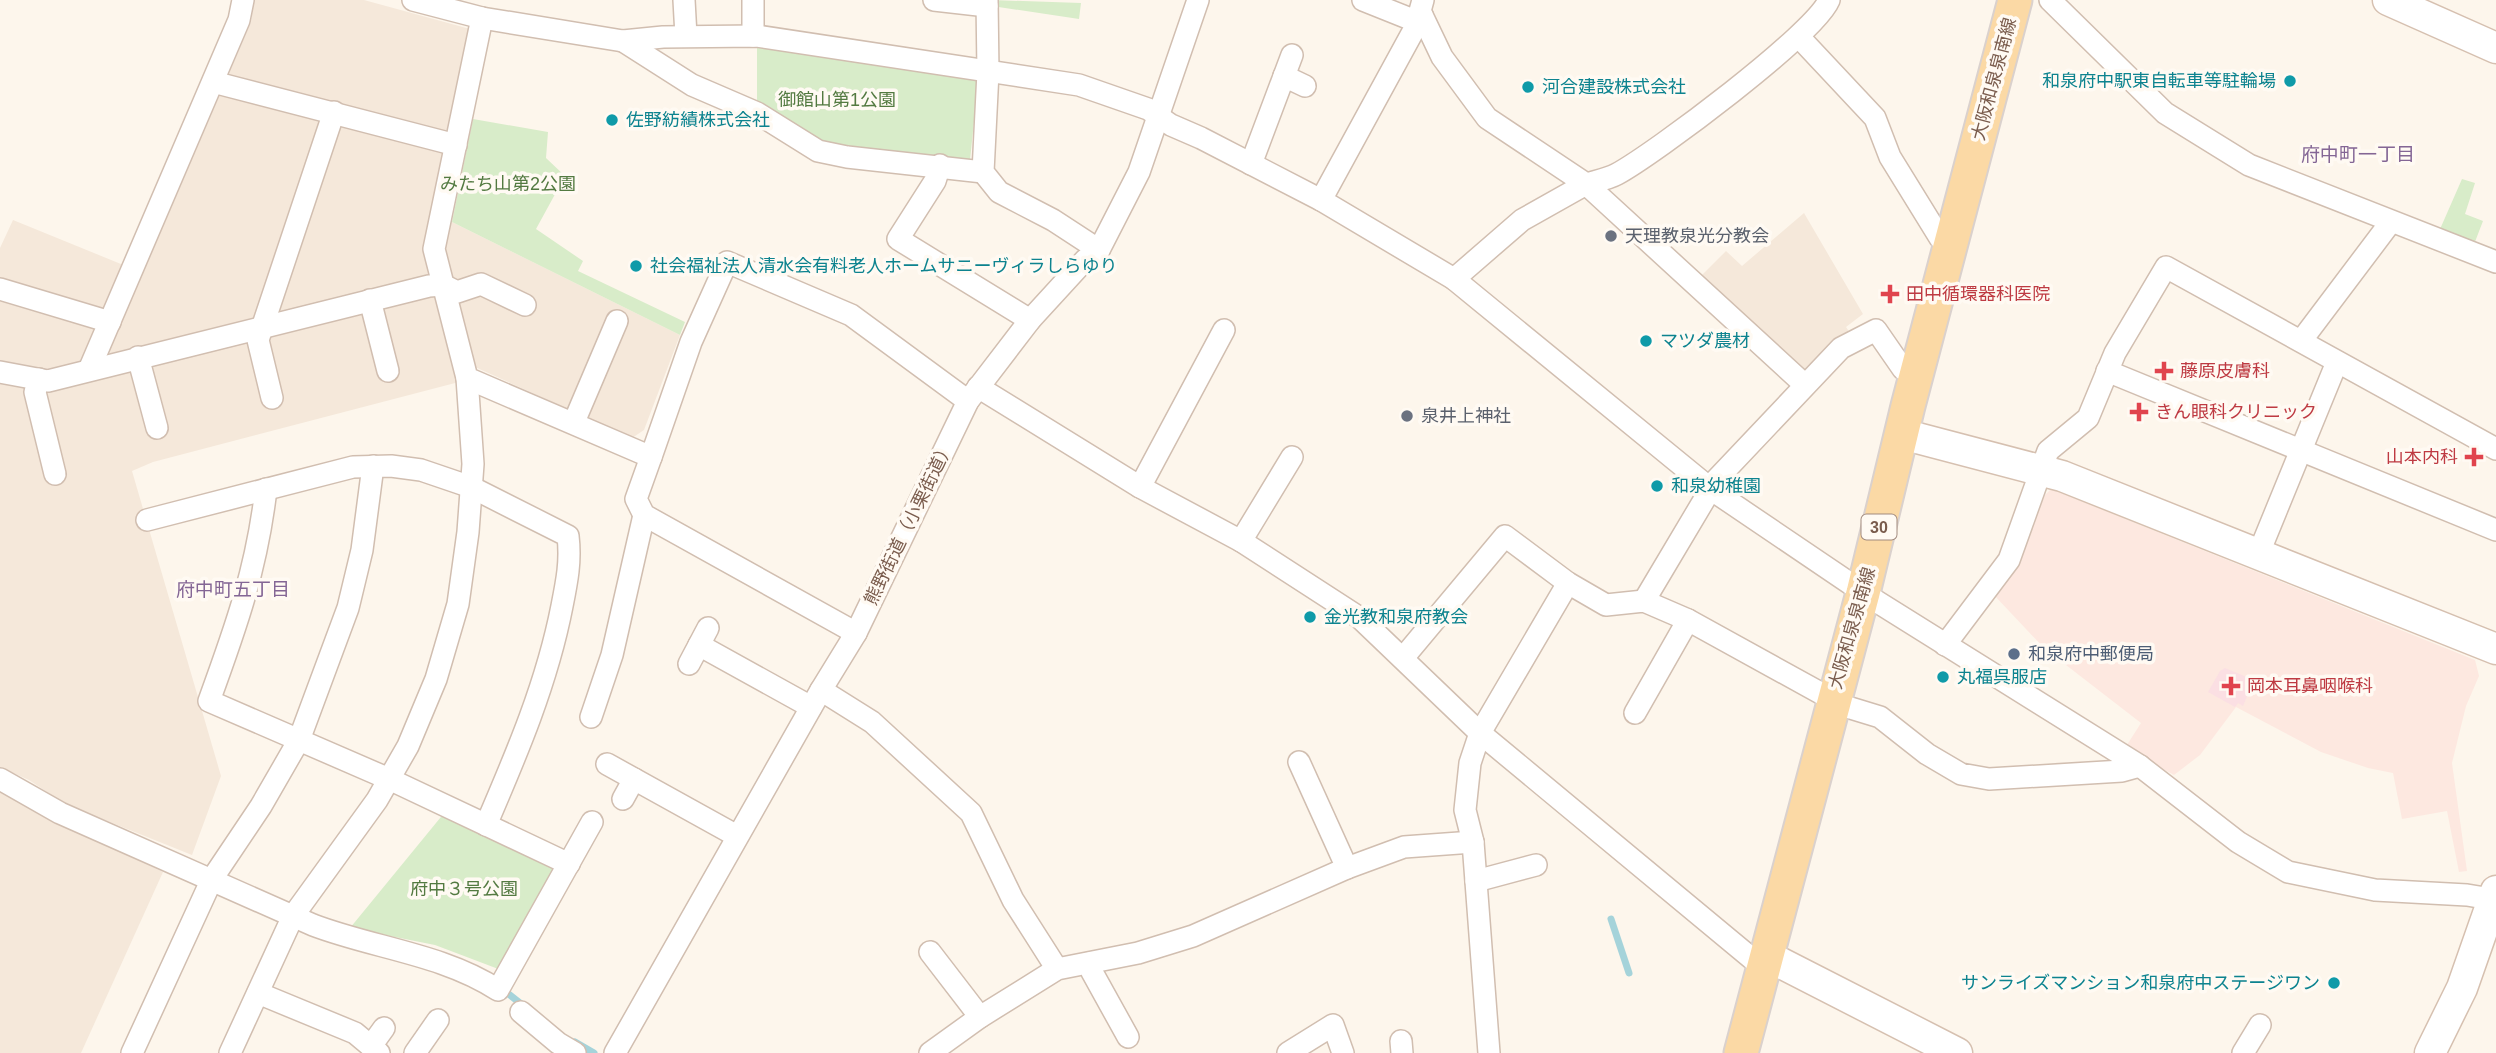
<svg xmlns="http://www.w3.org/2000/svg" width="2496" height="1053" font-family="Helvetica,'Noto Sans JP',sans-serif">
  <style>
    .residential { fill: #f5e8da }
    .commercial { fill: #fde8e0 }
    .medical { fill: #fbdfe3 }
    .green { fill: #d8ecc9 }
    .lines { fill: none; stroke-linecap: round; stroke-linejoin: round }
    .stream { stroke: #a5d3da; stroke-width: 7 }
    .street-casing { stroke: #d1beb0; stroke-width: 24 }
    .secondary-casing { stroke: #d6c0b0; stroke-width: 33 }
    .primary-casing { stroke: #dad1cd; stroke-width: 37 }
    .street { stroke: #fff; stroke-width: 21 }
    .secondary { stroke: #fff; stroke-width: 30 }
    .primary { stroke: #fbd9a5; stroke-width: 33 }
    .culture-dot { fill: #0f9aa8; stroke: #fffaf3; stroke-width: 2.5 }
    .worship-dot { fill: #6b7280; stroke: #fffaf3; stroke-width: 2.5 }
    .health-dot { fill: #e0444e; stroke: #fffaf3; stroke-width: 2.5 }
    .service-dot { fill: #5c6f8a; stroke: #fffaf3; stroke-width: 2.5 }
    .labels { text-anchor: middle; stroke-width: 7; stroke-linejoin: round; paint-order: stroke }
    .shield { fill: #fffaf3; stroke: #a28b7f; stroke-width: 2 }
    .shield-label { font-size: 16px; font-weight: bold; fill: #7a5c4d }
    .street-label { font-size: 18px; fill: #7a5c4d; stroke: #fffaf3 }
    .culture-label { font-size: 18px; fill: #0d838f; stroke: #fffaf3; text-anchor: start }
    .park-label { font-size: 18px; fill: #537a41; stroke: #fffaf3 }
    .worship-label { font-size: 18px; fill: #5b616d; stroke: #fffaf3; text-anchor: start }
    .health-label { font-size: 18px; fill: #be3a42; stroke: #fffaf3; text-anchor: start }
    .service-label { font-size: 18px; fill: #4e5e75; stroke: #fffaf3; text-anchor: start }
    .neighbourhood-label { font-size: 19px; fill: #846695; stroke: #fffaf3 }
  </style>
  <rect width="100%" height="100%" fill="#fdf6ec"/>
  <!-- residential -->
  <g class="residential">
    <polygon points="254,0 364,0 470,29 430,217 452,222 680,335 644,430 632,438 475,367 459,382 153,462 132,471 221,776 192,855 65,804 29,780 0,767 0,248 13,220 143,273 251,22"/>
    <polygon points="1804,213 1863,314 1846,327 1854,339 1803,385 1700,277 1726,251 1742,266"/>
    <polygon points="0,790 51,818 163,872 81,1053 0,1053"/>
  </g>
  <!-- commercial -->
  <polygon class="commercial" points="2051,489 2475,660 2479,676 2466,706 2452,763 2467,871 2459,872 2447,811 2402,819 2393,773 2368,768 2321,752 2236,707 2200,755 2174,775 2125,748 2141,723 2044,648 1993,594 2017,563 2045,495"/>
  <!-- medical -->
  <polygon class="medical" points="2225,668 2254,680 2243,706 2238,703 2235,707 2208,692 2220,671"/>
  <!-- green -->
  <g class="green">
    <polygon points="992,0 1081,3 1079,19 992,6"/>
    <polygon points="757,45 979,73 970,160 824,144 757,105"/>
    <polygon points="473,119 548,132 546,158 565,176 536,229 583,261 578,271 685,322 680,335 452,222"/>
    <polygon points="2462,179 2475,183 2465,214 2483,221 2473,247 2437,236"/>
    <polygon points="445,812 562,866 501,970 435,945 350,928"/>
  </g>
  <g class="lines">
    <!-- stream -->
    <g class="stream">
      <polyline points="1611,919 1629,973"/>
      <polyline points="506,992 525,1007"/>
      <polyline points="575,1042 594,1053"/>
    </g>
    <defs>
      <g id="street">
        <polyline points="413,0 482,18 623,41 663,37 757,36 1079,85 1148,109 1171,125 1201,138 1321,200 1454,279 1712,490 1876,601 2140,766 2238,842 2288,872 2375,890 2467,895 2496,900"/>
        <polyline points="684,0 686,36"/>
        <polyline points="753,0 753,36"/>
        <polyline points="934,0 987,6"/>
        <polyline points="987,0 988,72 983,172 999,192 1053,220 1099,250"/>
        <polyline points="1363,0 1418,22"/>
        <path d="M1423,0L1420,11L1442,57L1487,118L1586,184C1596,181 1608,179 1617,174C1654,154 1815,34 1829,0"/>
        <polyline points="2050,0 2165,113 2249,165 2496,262"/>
        <polyline points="482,18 434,249 467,378 651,457 691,342 727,262 851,315 968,401"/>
        <polyline points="1799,37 1875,118 1890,157 1940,238 1952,246"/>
        <polyline points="623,41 692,85 757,113 818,151 847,157 983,172"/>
        <polyline points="1284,76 1305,86"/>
        <polyline points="213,82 456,145"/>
        <polyline points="1251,164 1292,55"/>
        <polyline points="940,165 935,181 898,239 1030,320"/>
        <polyline points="1321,200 1422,15"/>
        <polyline points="1454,279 1522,220 1586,184 1805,385"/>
        <polyline points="0,289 110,322"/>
        <polyline points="370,300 388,371"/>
        <polyline points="2301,341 2390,223"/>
        <polyline points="138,357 157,428"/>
        <polyline points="89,370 239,20 243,0"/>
        <polyline points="2107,371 2496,530"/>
        <polyline points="0,372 48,381 429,286 443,285 457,292 481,284 525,305"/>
        <polyline points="39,379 35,392 55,474"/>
        <polyline points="978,387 1140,487 1241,541 1360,618 1480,733 1756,962 1765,959"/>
        <polyline points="272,398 258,340 334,112"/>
        <polyline points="574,422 617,321"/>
        <polyline points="651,457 636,499 644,515 856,633"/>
        <polyline points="1140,487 1224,330"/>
        <path d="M266,489C257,568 236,627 209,701L389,779L569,864"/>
        <path d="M147,520L353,467L391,466L421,470L471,487L568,536C571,561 567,581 562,606C547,683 517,753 486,825"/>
        <polyline points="1241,541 1292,457"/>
        <polyline points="2258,555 2337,362"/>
        <polyline points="1644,601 1716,480 1841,348 1876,330 1903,369 1917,372"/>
        <polyline points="699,645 811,707"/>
        <polyline points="1945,645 2009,560 2048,451 2088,418 2115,353 2166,267 2496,449"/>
        <polyline points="1403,658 1505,536 1568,583 1606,605 1644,601 1688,620 1844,706 1880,717 1927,754 1961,774 1989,779 2122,771 2140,766"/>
        <polyline points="689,664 708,628"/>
        <polyline points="821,690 872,722 971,813 1013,900 1057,969"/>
        <polyline points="1635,713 1688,620"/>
        <polyline points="591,717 612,655 644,515"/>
        <polyline points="1299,762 1347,868"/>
        <polyline points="607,764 737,836"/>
        <path d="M0,779L60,813L313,925C373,948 443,954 498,990L592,822"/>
        <polyline points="623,799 634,779"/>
        <polyline points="1476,881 1536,865"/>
        <polyline points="930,952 980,1017"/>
        <polyline points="1090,963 1092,972 1128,1037"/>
        <polyline points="258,993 355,1033 379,1053"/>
        <polyline points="521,1012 558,1043 575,1053"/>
        <polyline points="1401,1041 1402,1053"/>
        <polyline points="371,1046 384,1028"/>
        <polyline points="132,1053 212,879 261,806 299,740 348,608 362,550 373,466"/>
        <polyline points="230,1053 293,916 377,800 408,746 436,679 458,604 468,532 473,464 467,378"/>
        <polyline points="415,1053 438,1020"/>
        <polyline points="615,1053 821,690 856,633 968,401 1030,320 1085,260 1099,250 1139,172 1198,0"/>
        <polyline points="930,1053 980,1017 1057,969 1138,953 1193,936 1347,868 1404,847 1473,842"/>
        <polyline points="1288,1053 1333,1025 1343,1053"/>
        <polyline points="1489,1053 1473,842 1465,810 1470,763 1480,733 1568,583"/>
        <polyline points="2243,1053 2260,1025"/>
      </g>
      <g id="secondary">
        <polyline points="2388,0 2496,48"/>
        <polyline points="1902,434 2062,476 2496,649"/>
        <polyline points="1765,959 1777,961 1957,1053"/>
        <polyline points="2430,1053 2462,988 2496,891"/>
      </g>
      <polyline id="primary" points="1741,1053 1863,593 1908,406 2015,0"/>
    </defs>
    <!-- street casing -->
    <use href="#street" class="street-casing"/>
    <!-- secondary casing -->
    <use href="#secondary" class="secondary-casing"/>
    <!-- primary casing -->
    <use href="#primary" class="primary-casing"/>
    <!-- street -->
    <use href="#street" class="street"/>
    <!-- secondary -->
    <use href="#secondary" class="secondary"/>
    <!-- primary -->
    <use href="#primary" class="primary"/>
  </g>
  <!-- markers -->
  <g class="culture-dot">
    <circle cx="2290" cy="81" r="7"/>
    <circle cx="1528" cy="87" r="7"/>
    <circle cx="612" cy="120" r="7"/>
    <circle cx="636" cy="266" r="7"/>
    <circle cx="1646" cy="341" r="7"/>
    <circle cx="1657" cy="486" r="7"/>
    <circle cx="1310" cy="617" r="7"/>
    <circle cx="1943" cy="677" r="7"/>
    <circle cx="2334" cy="983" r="7"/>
  </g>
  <g class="worship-dot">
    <circle cx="1611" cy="236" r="7"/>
    <circle cx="1407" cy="416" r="7"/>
  </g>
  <g class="health-dot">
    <path d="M1886.5 283.5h7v7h7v7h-7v7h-7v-7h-7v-7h7z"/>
    <path d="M2160.5 360.5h7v7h7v7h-7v7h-7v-7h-7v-7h7z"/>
    <path d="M2135.5 401.5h7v7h7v7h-7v7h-7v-7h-7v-7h7z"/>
    <path d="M2470.5 446.5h7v7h7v7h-7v7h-7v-7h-7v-7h7z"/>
    <path d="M2227.5 675.5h7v7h7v7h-7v7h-7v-7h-7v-7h7z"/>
  </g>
  <circle class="service-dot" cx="2014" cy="654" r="7"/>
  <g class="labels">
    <!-- shield labels -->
    <rect class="shield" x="1861.5" y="514.5" width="35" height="25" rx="5"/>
    <g class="shield-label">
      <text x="1879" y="533">30</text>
    </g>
    <!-- street labels -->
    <g class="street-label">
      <text transform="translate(1994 79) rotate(-75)" y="6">大阪和泉泉南線</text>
      <text transform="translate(909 523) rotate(-64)" y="6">熊野街道（小栗街道）</text>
      <text transform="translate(1852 628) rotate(-74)" y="6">大阪和泉泉南線</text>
    </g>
    <!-- culture labels -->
    <g class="culture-label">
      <text x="2276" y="87" text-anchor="end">和泉府中駅東自転車等駐輪場</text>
      <text x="1542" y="93">河合建設株式会社</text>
      <text x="626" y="126">佐野紡績株式会社</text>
      <text x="650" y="272">社会福祉法人清水会有料老人ホームサニーヴィラしらゆり</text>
      <text x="1660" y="347">マツダ農材</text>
      <text x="1671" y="492">和泉幼稚園</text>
      <text x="1324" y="623">金光教和泉府教会</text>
      <text x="1957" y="683">丸福呉服店</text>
      <text x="2320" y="989" text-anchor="end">サンライズマンション和泉府中ステージワン</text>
    </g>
    <!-- park labels -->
    <g class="park-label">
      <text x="837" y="106">御館山第1公園</text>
      <text x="508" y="190">みたち山第2公園</text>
      <text x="464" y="895">府中３号公園</text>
    </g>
    <!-- worship labels -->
    <g class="worship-label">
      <text x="1625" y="242">天理教泉光分教会</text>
      <text x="1421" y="422">泉井上神社</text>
    </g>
    <!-- health labels -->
    <g class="health-label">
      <text x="1906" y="300">田中循環器科医院</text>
      <text x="2180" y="377">藤原皮膚科</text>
      <text x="2155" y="418">きん眼科クリニック</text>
      <text x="2458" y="463" text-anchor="end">山本内科</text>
      <text x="2247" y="692">岡本耳鼻咽喉科</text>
    </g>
    <!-- service labels -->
    <g class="service-label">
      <text x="2028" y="660">和泉府中郵便局</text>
    </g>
    <!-- neighbourhood labels -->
    <g class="neighbourhood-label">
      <text x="2358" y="161">府中町一丁目</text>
      <text x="233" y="596">府中町五丁目</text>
    </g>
  </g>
</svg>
